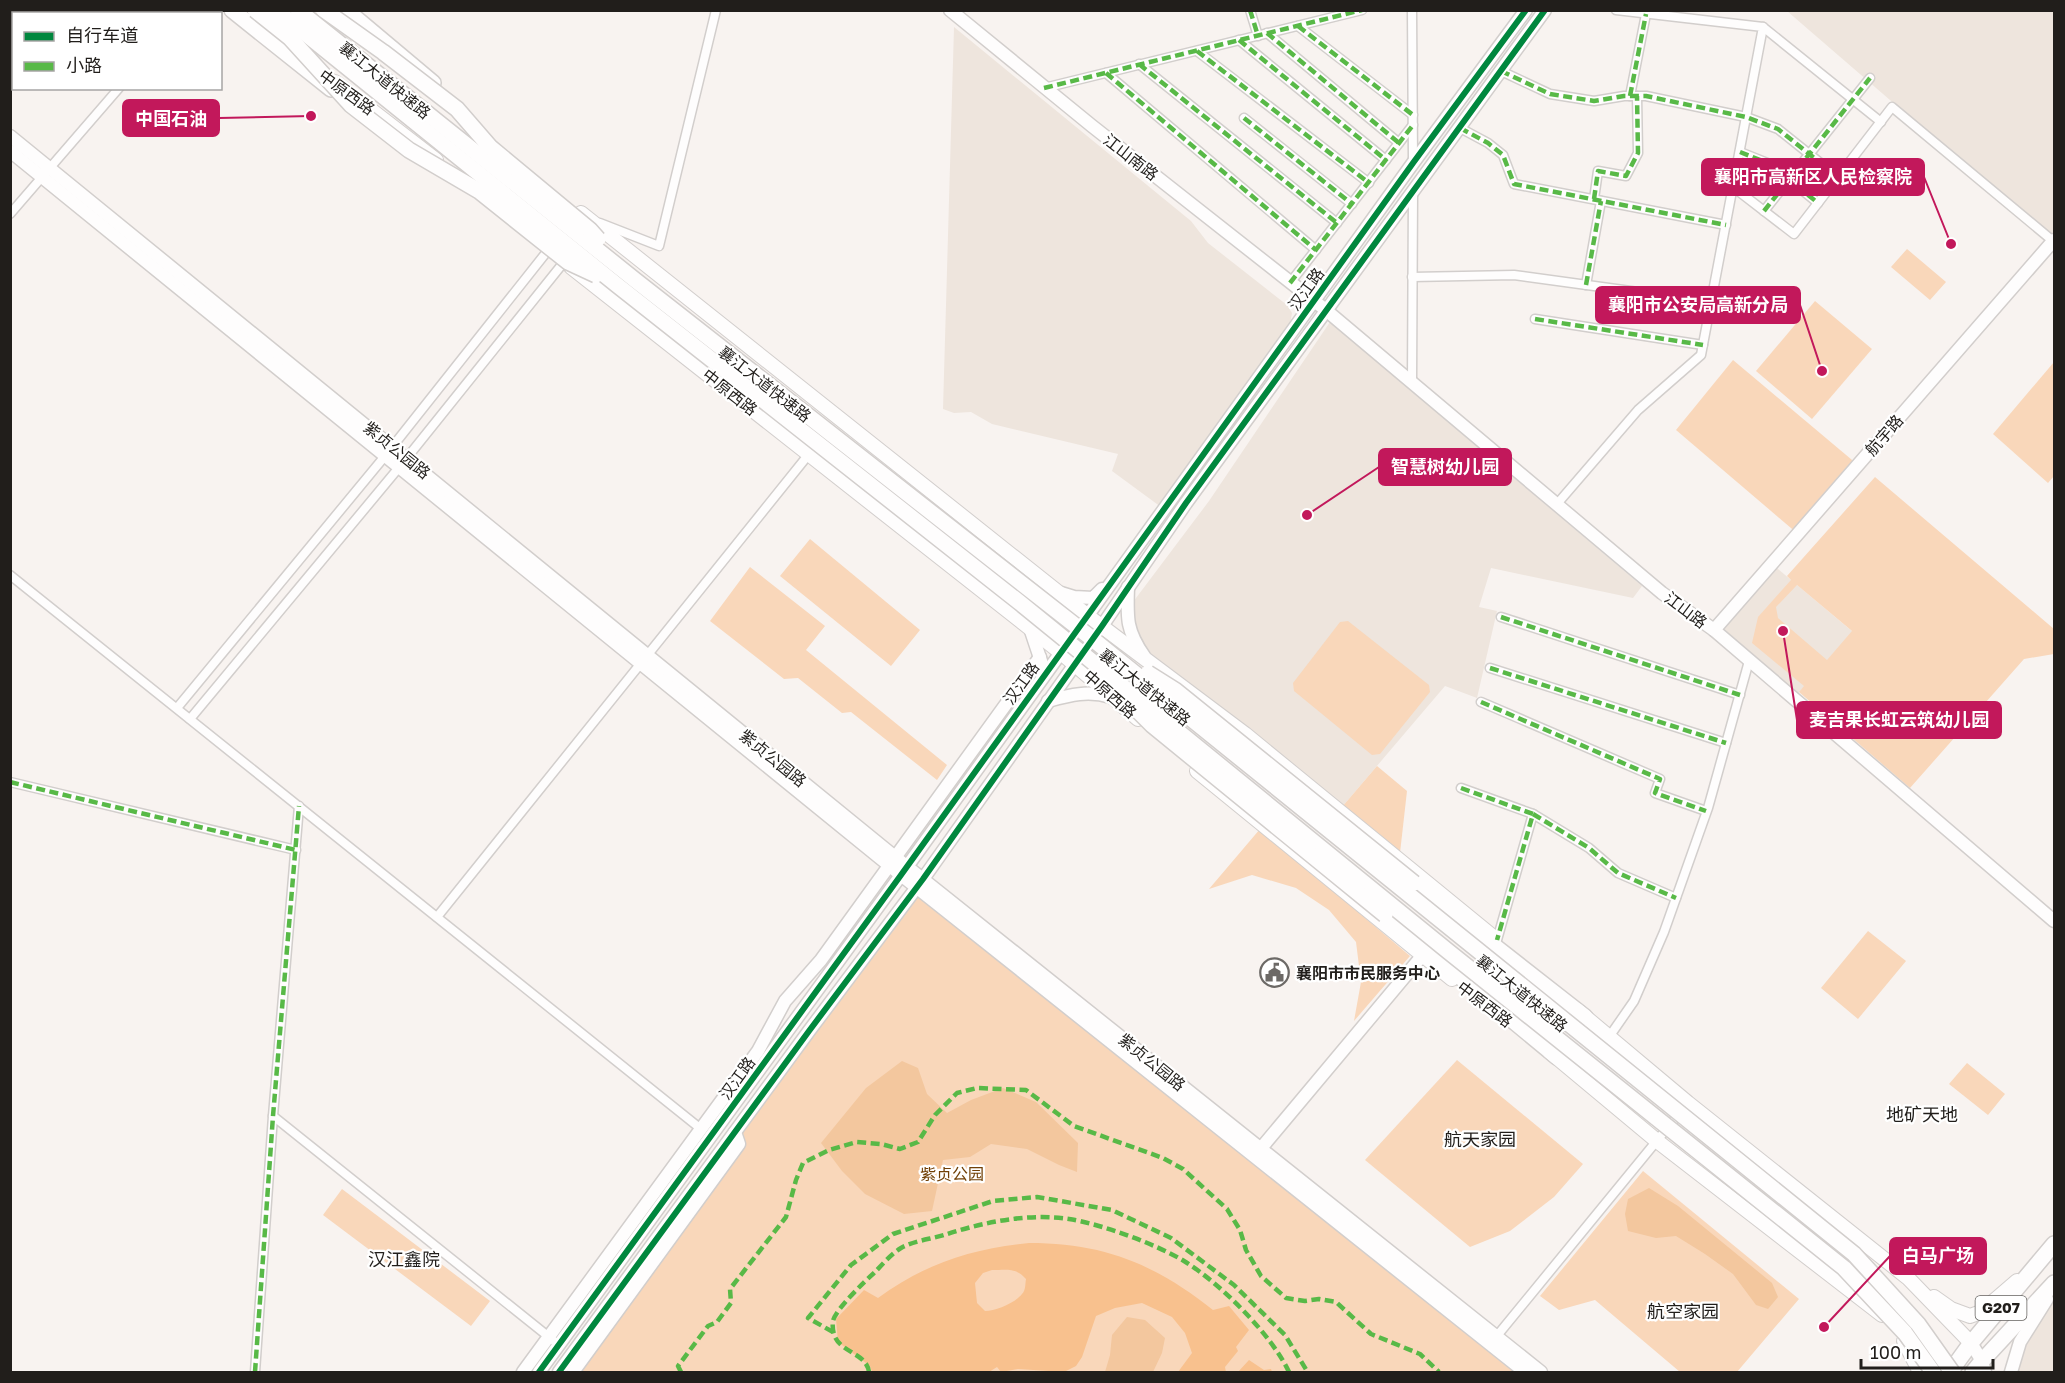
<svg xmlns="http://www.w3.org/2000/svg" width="2065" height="1383" font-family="'Golos Text','Noto Sans SC',sans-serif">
<rect width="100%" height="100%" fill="#f8f3f0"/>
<g fill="#eee5dd">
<path d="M 1787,11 L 2054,11 L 2054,242 L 2053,241 Z"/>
<path d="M 954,27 L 1191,221 L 1208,243 L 1287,305 L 1292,313 L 1290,325 L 1161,507 L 1112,471 L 1118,454 L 992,424 L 971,412 L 954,413 L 943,409 Z"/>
<path d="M 1330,322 L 1642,586 L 1633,598 L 1491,568 L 1479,607 L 1497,611 L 1477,698 L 1445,686 L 1342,807 L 1152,658 L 1136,632 L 1133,602 L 1209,501 Z"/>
<path d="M 1772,564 L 1853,632 L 1793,699 L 1714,630 Z"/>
<path d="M 2054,1291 L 2054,1372 L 2011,1372 L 2020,1342 Z"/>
</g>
<g fill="#f9d7ba" fill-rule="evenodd">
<path d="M 1907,249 L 1946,282 L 1930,300 L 1891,267 Z"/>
<path d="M 1815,301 L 1872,349 L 1812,419 L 1756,371 Z"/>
<path d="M 1733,360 L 1858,465 L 1798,534 L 1676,430 Z"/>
<path d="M 2054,362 L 2054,476 L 2048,483 L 1993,434 Z"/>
<path d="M 1875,477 L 2054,629 L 2054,654 L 2024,659 L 1910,788 L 1799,692 L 1804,686 L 1752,643 L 1758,617 L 1791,580 L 1787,576 ZM 1797,585 L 1852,631 L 1827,660 L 1778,618 L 1776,607 Z"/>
<path d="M 810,539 L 920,630 L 891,666 L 780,576 Z"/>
<path d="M 750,567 L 825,626 L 806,650 L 947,765 L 937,780 L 851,712 L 842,713 L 798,678 L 784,679 L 710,621 Z"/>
<path d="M 1348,621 L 1429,685 L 1430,692 L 1380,754 L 1372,755 L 1294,691 L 1293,683 L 1340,622 Z"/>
<path d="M 1377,766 L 1407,791 L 1400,853 L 1342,807 Z"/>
<path d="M 1260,829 L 1410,956 L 1354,1021 L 1361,982 L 1356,942 L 1329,910 L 1296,888 L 1252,875 L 1209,889 Z"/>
<path d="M 917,887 L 1518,1372 L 560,1372 Z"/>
<path d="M 1868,931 L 1906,961 L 1858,1019 L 1821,988 Z"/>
<path d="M 1457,1060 L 1583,1164 L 1554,1197 L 1510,1231 L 1470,1247 L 1365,1160 Z"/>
<path d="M 1967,1063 L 2005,1094 L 1988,1115 L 1949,1084 Z"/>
<path d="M 1643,1171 L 1799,1299 L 1737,1372 L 1680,1372 L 1595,1300 L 1559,1310 L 1540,1296 Z"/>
<path d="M 342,1189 L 490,1301 L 471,1326 L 323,1215 Z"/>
</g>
<g fill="#f3c79e">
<path d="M 902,1061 L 918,1068 L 927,1094 L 947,1113 L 971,1100 L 1003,1088 L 1036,1102 L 1078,1143 L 1077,1172 L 1059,1165 L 1027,1149 L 991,1144 L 970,1157 L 943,1160 L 932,1211 L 904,1214 L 865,1194 L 842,1171 L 821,1143 L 866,1088 Z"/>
<path d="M 1649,1188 L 1678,1206 L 1772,1283 L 1778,1297 L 1768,1309 L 1756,1305 L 1733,1274 L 1705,1254 L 1676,1236 L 1656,1238 L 1628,1231 L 1625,1214 L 1628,1199 Z"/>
<path d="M 1127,1317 L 1145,1320 L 1165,1338 L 1162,1353 L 1153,1372 L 1105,1372 L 1110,1355 L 1112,1335 Z"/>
</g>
<g fill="#f8c18e" fill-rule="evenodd">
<path d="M 1029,1243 C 1104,1243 1155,1264 1213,1310 L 1229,1306 L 1249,1330 L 1236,1347 L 1238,1351 L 1225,1367 L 1226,1372 L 1178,1372 L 1192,1353 L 1185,1333 L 1172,1317 L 1142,1303 L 1115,1308 L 1096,1316 L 1082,1357 L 1076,1366 L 1064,1372 L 1018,1369 L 1001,1372 L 997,1367 L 989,1372 L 872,1372 L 870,1366 L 838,1342 L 836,1319 L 864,1290 L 878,1298 C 924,1264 973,1248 1029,1243 ZM 992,1270 C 1006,1270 1016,1267 1026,1279 C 1025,1284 1026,1290 1022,1294 C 1015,1303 996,1311 985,1311 L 977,1303 L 975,1283 L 983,1273 Z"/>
<path d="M 1249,1360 L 1264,1370 L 1271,1369 L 1272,1372 L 1238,1372 Z"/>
</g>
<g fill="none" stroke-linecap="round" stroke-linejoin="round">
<defs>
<g id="street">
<path d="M 1250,10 L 1258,36"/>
<path d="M 1412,10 L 1413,162"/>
<path d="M 184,14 L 186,10"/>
<path d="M 1298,26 L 1413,115"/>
<path d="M 1763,27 L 1881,122"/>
<path d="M 1267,33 L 1399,143"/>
<path d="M 1239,40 L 1386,160"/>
<path d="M 1197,51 L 1369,183"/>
<path d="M 1139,64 L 1337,223"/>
<path d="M 1501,71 L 1550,94 L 1594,101 L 1624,96 L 1646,96 L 1746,117 L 1778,129 L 1838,177"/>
<path d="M 1106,73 L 1316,250"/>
<path d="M 1044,88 L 1362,10"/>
<path d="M 1630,96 L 1646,14"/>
<path d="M 1244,118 L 1352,204"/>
<path d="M 1460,128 L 1488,143 L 1503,155 L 1514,184 L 1726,225"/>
<path d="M 1740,152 L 1770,164 L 1818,203"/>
<path d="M 1733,187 L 1794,234 L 1892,107 L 2053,241"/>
<path d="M 1594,199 L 1598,171 L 1626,176 L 1638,153 L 1637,96"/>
<path d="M 1764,211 L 1870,78"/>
<path d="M 10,214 L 119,88"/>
<path d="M 600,223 L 659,246 L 716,10"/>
<path d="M 1412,277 L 1514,275 L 1711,302"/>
<path d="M 1290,283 L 1413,125"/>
<path d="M 1586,285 L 1601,201"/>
<path d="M 1535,319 L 1703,345"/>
<path d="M 1412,383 L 1413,192"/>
<path d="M 1557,504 L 1638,410 L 1701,355 L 1763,27 L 1616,10"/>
<path d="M 10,575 L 701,1129"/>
<path d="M 1501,617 L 1740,695"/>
<path d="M 1490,668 L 1726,743"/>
<path d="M 1481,702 L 1660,779 L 1655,793 L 1706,811"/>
<path d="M 177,708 L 385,456 L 549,249"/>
<path d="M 190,719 L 406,459 L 564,262"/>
<path d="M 10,782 L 296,850"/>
<path d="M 1461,788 L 1533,814 L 1497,940"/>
<path d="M 1533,814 L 1589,848 L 1618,873 L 1676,898"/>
<path d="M 437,917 L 809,454"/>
<path d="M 1609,1037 L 1634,1001 L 1664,932 L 1708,808 L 1749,661"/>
<path d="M 273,1116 L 559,1345"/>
<path d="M 1496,1337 L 1682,1110"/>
<path d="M 255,1372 L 273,1116 L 299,806"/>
</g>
<g id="secondary">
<path d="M 950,10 L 1092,126 L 1327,311 L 1662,593 L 1714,630 L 2054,921"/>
<path d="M 10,136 L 895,857 L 1541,1372"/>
<path d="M 10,151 L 901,875 L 1525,1372"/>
<path d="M 1128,587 C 1127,618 1126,630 1144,656"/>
<path d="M 1061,593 L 1074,597 L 1093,598 L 1102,589"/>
<path d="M 1030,628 L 1042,664"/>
<path d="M 1714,630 L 2054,240"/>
<path d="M 1048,701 C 1070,695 1088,690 1111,697"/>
<path d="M 1257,1153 L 1422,956"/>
<path d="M 1971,1343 L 1982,1361 L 1985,1372"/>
<path d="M 523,1372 L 758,1051 L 785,1001 L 821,960 L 1040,657"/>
<path d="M 539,1372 L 901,875 L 1413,163 L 1526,10"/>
<path d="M 559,1372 L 809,1031 L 923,879 L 1102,626 L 1186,503 L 1545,10"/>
<path d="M 573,1372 L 739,1144 L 735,1132"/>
<path d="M 2011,1372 L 2020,1342 L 2047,1299"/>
</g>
<g id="primary">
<path d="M 335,82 L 436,160"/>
<path d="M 581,213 L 1088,616 L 1245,734 L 1492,936"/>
<path d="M 571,267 L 1060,652 L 1138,719"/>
<path d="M 1197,771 L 1452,979"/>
<path d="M 1577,1010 L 1688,1103 L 1908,1278 L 1971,1343"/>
<path d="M 1549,1051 L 1657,1141 L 1882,1315"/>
<path d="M 1934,1297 L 1951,1309 L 1970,1316 L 1981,1312 L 2017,1281"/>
<path d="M 1904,1341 L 1920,1372"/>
</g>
<g id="highway">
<path d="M 232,10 L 331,89"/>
<path d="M 346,10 L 433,83"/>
<path d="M 1414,883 L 1585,1017"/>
<path d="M 1385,915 L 1557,1057"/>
<path d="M 1950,1372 L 1971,1343 L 2054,1244"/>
<path d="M 1973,1372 L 1982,1361 L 2054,1283"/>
</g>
</defs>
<use href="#street" stroke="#d2cecc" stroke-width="11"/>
<use href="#secondary" stroke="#d2cecc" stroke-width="15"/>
<use href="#primary" stroke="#d2cecc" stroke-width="16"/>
<use href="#highway" stroke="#d2cecc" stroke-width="18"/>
<use href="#street" stroke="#fefdfd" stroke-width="8"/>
<use href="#secondary" stroke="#fefdfd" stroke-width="12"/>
<use href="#primary" stroke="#fefdfd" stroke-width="14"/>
<use href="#highway" stroke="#fefdfd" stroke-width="15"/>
<defs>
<g id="highway-bridge">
<path d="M 255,10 L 290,38 L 351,105 L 409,150 L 479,191 L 568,262 L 596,275"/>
<path d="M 276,10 L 617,285 L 1019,602 L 1449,952 L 1844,1268 L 1905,1333 L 1933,1372"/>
<path d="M 298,10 L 635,280 L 1090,637 L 1854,1254 L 1918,1324 L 1952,1372"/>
<path d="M 324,10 L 383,52 L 457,109 L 490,147 L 590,230 L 598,239"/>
<path d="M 1148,673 L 1175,690 L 1414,883"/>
<path d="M 1132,705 L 1152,725 L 1385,915"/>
</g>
</defs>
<use href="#highway-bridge" stroke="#d2cecc" stroke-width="18" stroke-linecap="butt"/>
<use href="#highway-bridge" stroke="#fefdfd" stroke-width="15"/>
<g stroke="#58b947" stroke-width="4.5" stroke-dasharray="9 4.5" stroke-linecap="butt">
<path d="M 1250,10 L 1258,36"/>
<path d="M 1298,26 L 1413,115"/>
<path d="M 1267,33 L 1399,143"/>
<path d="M 1239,40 L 1386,160"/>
<path d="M 1197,51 L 1369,183"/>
<path d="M 1139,64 L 1337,223"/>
<path d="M 1501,71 L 1550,94 L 1594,101 L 1624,96 L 1646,96 L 1746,117 L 1778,129 L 1838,177"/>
<path d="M 1106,73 L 1316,250"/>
<path d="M 1044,88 L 1362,10"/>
<path d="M 1630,96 L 1646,14"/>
<path d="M 1244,118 L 1352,204"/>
<path d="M 1460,128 L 1488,143 L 1503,155 L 1514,184 L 1726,225"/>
<path d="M 1740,152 L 1770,164 L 1818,203"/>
<path d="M 1594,199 L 1598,171 L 1626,176 L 1638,153 L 1637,96"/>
<path d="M 1764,211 L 1870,78"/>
<path d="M 1290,283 L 1413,125"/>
<path d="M 1586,285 L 1601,201"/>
<path d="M 1535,319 L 1703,345"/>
<path d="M 1501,617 L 1740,695"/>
<path d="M 1490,668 L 1726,743"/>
<path d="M 1481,702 L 1660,779 L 1655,793 L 1706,811"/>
<path d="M 10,782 L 296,850"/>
<path d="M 1461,788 L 1533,814 L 1497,940"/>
<path d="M 1533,814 L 1589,848 L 1618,873 L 1676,898"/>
<path d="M 833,1332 L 808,1318 L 851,1265 L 893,1234 L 993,1201 L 1037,1197 L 1112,1210 L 1171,1238 L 1234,1285 L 1285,1335 L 1307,1371"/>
<path d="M 255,1372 L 273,1116 L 299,806"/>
<path d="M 681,1372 L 678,1366 L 708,1326 L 717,1322 L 731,1303 L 730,1289 L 786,1217 L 796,1180 L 803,1163 L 829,1150 L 857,1142 L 881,1144 L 900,1149 L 918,1142 L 935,1115 L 957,1093 L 977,1088 L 1026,1090 L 1074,1126 L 1163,1158 L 1183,1169 L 1227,1209 L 1240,1230 L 1246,1250 L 1261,1276 L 1286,1298 L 1305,1301 L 1319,1299 L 1336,1302 L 1371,1334 L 1420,1354 L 1439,1372"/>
<path d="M 869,1372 C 866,1349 829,1354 833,1321 C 835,1310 865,1281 874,1273 C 882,1265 891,1254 901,1248 C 913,1241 931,1239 944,1235 C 984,1222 1028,1213 1069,1219 C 1101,1224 1156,1244 1184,1261 C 1220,1283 1271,1334 1289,1372"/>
</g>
<defs>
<g id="cycleway">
<path d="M 539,1372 L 901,875 L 1413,163 L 1526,10"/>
<path d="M 559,1372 L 809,1031 L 923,879 L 1102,626 L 1186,503 L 1545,10"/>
</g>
</defs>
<use href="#cycleway" stroke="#fff" stroke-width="10"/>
<use href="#cycleway" stroke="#00873e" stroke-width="6"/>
</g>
<defs>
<symbol id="civic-ring" viewBox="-11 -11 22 22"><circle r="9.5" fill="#fff" stroke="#6c6966" stroke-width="1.5"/><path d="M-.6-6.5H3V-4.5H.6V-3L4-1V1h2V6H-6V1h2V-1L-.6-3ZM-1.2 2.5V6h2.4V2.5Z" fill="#6c6966"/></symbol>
</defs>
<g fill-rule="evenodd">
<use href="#civic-ring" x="1258" y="956" width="33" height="33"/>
</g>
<g text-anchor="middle" stroke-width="4.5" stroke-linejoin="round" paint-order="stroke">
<rect fill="#fff" stroke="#64625f" stroke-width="1.5" x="1975.5" y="1296" width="51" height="24" rx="4.5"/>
<g font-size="15" font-weight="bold" fill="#211e1b">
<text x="2001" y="1313">G207</text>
</g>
<g font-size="16" fill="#211e1b" stroke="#fff">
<text transform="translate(385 80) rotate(39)" y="6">襄江大道快速路</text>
<text transform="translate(347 92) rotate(36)" y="6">中原西路</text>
<text transform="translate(1131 157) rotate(38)" y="6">江山南路</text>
<text transform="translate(1306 289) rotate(-54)" y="6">汉江路</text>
<text transform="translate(765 384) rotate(38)" y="6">襄江大道快速路</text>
<text transform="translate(730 392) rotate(38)" y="6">中原西路</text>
<text transform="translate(1884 435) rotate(-49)" y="6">航宇路</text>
<text transform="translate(397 450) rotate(39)" y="6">紫贞公园路</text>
<text transform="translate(1686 610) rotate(37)" y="6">江山路</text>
<text transform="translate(1021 683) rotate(-54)" y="6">汉江路</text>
<text transform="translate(1145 687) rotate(39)" y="6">襄江大道快速路</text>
<text transform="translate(1110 694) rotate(41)" y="6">中原西路</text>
<text transform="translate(773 758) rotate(39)" y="6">紫贞公园路</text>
<text transform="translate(1522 993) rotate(39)" y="6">襄江大道快速路</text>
<text transform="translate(1485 1004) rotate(37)" y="6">中原西路</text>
<text transform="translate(1152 1062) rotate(39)" y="6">紫贞公园路</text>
<text transform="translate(737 1078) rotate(-54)" y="6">汉江路</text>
</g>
<g font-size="16" font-weight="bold" fill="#211e1b" stroke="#fff" text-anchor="start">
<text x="1296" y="979">襄阳市市民服务中心</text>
</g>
<g font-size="16" fill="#714006" stroke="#fff">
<text x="952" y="1180">紫贞公园</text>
</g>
<g font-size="18" fill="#211e1b" stroke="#fff">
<text x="1922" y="1121">地矿天地</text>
<text x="1480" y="1146">航天家园</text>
<text x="404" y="1266">汉江鑫院</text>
<text x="1683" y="1318">航空家园</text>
</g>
</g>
<path fill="none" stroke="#c2185b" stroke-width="2" d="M311 116L219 118M1951 244L1924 177M1822 371L1800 305M1307 515L1379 467M1783 631L1797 720M1824 1327L1890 1256"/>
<g fill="#c2185b" stroke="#fff" stroke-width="2">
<circle cx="311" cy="116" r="6"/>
<circle cx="1951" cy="244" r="6"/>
<circle cx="1822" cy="371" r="6"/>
<circle cx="1307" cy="515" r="6"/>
<circle cx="1783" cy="631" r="6"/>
<circle cx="1824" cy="1327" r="6"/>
</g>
<g fill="#c2185b" stroke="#c2185b" stroke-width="2">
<rect x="123" y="100" width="96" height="36" rx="6"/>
<rect x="1702" y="159" width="222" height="36" rx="6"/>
<rect x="1596" y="287" width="204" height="36" rx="6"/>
<rect x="1379" y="449" width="132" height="36" rx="6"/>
<rect x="1797" y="702" width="204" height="36" rx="6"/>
<rect x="1890" y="1238" width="96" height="36" rx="6"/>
</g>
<g font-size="18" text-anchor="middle" font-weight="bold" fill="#fff">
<text x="171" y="125">中国石油</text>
<text x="1813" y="183">襄阳市高新区人民检察院</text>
<text x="1698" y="311">襄阳市公安局高新分局</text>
<text x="1445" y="473">智慧树幼儿园</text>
<text x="1899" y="726">麦吉果长虹云筑幼儿园</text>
<text x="1938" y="1262">白马广场</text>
</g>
<rect width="2065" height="1383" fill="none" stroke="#211e1b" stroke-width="24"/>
<rect x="12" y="12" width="210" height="78" fill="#ffffff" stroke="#a6a5a4" stroke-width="1.5"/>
<rect x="24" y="32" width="30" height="9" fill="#00873e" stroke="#a6a5a4" stroke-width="1.5"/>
<text x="66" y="42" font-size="18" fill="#211e1b">自行车道</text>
<rect x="24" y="62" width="30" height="9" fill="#58b947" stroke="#a6a5a4" stroke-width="1.5"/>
<text x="66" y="72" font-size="18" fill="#211e1b">小路</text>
<path d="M1861 1359v9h132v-9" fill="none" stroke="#211e1b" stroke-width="3"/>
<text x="1870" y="1359" font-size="18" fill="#211e1b" stroke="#ffffff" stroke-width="4.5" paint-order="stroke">100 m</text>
</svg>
